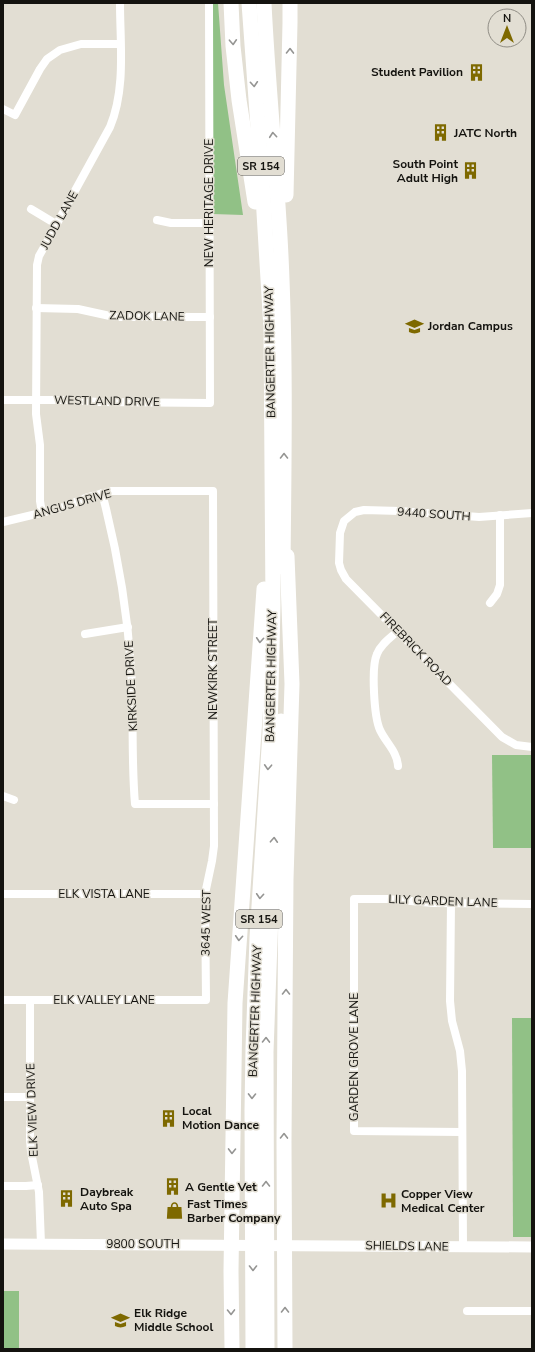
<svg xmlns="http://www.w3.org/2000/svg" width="535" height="1352" font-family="'Nunito Sans',sans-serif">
<rect width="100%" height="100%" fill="#e2ded3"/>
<g fill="#91c186">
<path d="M 212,3 L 218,3 L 224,85 L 243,215 L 213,214 Z"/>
<path d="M 492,755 L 532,755 L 532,848 L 493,848 Z"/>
<path d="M 512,1018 L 532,1018 L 532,1237 L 513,1237 Z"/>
<rect x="3" y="1291" width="16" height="58"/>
</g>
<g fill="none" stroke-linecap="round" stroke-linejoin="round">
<g stroke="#fff" stroke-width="8">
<path d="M 3,109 L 15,115 L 40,69 L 47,59 L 60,50 L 81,44 L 120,44"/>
<path d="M 31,209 L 56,224"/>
<path d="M 157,220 L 171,223 L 209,223"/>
<path d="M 36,308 L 78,309 L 110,316 L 119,317 L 210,317"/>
<path d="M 3,400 L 71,400 L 99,402 L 210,403 L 209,3"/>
<path d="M 102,493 C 117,550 127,608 131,667 C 134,712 131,758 135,804 L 214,804"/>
<path d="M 42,513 L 40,501 L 40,445 L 36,414 L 37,265 L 39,256 L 43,249 L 110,127 C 126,89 120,43 120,3"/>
<path d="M 532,513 L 479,517 L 400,511 L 364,510 L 355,512 L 344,521 L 340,533 L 339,563 L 341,570 L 346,579 L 502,737 L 516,745 L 532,747"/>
<path d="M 3,522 L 61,508 L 88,497 L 111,491 L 213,491 L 214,846 L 212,861 L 205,894 L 206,1000 L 3,1000"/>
<path d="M 490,603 L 497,594 L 500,585 L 500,515"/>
<path d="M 398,631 C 390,638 381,644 377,654 C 371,667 374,717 380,730 C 386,743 397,751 398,766"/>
<path d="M 85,634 L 128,627"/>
<path d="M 3,796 L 14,800"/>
<path d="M 3,894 L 205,894"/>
<path d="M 451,903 L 450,1001 L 452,1021 L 460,1051 L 462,1071 L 463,1247"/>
<path d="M 30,1000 L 30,1140 L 31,1152 L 39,1192 L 41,1244"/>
<path d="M 3,1097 L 30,1097"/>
<path d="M 462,1132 L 354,1131 L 354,899 L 388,899 L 433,903 L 532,904"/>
<path d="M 3,1186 L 26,1186 L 38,1185"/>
<path d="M 467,1311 L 532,1311"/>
</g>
<path stroke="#fff" stroke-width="11" d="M 3,1244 L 532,1247"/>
<g stroke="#fff" stroke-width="15">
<path d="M 231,3 L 233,46 L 239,100 L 255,202"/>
<path d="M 249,3 L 263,196 L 271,329 L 273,606 L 270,732 L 257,938 L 253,1048 L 252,1111 L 253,1349"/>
<path d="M 264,3 C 268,87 277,172 281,256 C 286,360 284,464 283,567"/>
<path d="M 286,195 L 290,23 L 290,3"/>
<path d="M 232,1349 L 231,1271 L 235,1003 L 264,589"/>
<path d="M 267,1349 L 266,1052 L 272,887 L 281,721"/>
<path d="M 285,1349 L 284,1142 L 286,879 L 292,684 L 287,556"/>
</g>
</g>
<defs><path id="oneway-chevron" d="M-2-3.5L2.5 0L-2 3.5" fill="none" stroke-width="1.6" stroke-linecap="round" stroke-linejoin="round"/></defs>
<g stroke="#959593">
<use href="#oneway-chevron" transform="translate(233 42) rotate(87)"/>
<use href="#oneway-chevron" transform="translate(290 51) rotate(-89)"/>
<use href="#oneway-chevron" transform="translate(254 84) rotate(86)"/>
<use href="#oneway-chevron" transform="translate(273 135) rotate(-95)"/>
<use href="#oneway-chevron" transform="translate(284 456) rotate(-90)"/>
<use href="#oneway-chevron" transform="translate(260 640) rotate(94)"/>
<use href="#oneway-chevron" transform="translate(268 767) rotate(93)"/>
<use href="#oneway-chevron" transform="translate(274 840) rotate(-87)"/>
<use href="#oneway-chevron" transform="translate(260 896) rotate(94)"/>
<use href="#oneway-chevron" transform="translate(239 938) rotate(94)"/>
<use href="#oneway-chevron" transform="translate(286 992) rotate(-90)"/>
<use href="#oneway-chevron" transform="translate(266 1040) rotate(-89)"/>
<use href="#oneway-chevron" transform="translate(252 1096) rotate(91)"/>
<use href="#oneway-chevron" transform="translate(284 1136) rotate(-89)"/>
<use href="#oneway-chevron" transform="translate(232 1151) rotate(91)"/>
<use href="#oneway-chevron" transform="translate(266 1184) rotate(-90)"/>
<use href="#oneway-chevron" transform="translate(253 1268) rotate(90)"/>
<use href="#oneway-chevron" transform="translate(285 1310) rotate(-90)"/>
<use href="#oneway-chevron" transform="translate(231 1312) rotate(89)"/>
</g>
<defs>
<symbol id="building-bare" viewBox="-9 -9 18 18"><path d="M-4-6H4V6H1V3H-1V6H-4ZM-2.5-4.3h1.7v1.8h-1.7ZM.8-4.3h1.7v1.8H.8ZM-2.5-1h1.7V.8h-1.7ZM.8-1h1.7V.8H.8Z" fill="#7e6900" stroke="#e2ded3" stroke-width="2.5" paint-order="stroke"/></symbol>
<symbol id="university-bare" viewBox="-9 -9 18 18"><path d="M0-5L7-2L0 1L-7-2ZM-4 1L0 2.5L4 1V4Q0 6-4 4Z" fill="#7e6900" stroke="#e2ded3" stroke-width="2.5" paint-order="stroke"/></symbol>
<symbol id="hospital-bare" viewBox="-9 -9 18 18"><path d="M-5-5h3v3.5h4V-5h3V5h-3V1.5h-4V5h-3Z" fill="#7e6900" stroke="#e2ded3" stroke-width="2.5" paint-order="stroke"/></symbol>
<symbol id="shop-bare" viewBox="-9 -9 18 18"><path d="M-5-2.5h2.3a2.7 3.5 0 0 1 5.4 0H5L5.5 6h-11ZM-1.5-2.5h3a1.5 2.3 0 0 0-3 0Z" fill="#7e6900" stroke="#e2ded3" stroke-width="2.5" paint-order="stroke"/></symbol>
<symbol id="school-bare" viewBox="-9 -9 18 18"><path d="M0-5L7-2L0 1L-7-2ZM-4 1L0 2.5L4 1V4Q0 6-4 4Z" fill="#7e6900" stroke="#e2ded3" stroke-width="2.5" paint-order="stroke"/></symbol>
</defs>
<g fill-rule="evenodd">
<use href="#building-bare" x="464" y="60" width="25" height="25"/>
<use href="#building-bare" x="428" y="120" width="25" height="25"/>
<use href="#building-bare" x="458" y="158" width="25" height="25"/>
<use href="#university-bare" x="402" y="314" width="25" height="25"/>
<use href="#building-bare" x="156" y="1106" width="25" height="25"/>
<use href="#building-bare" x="160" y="1174" width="25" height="25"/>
<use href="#building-bare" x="54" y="1186" width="25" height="25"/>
<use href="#hospital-bare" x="376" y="1188" width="25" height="25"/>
<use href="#shop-bare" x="162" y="1198" width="25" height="25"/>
<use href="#school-bare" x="108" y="1308" width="25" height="25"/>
</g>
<g text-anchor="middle" stroke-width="3" stroke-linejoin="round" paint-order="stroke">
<g fill="#e2ded3" stroke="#52504a" stroke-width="1">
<rect x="238" y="157" width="46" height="18" rx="3"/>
<rect x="236" y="910" width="46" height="18" rx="3"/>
</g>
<g font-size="11" font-weight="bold" fill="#14130f">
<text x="261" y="170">SR 154</text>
<text x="259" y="923">SR 154</text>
</g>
<g font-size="12" font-weight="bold" fill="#14130f" stroke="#e2ded3" text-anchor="start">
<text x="463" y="76" text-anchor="end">Student Pavilion</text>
<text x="454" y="137">JATC North</text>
<text x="458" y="168" text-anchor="end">South Point<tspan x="458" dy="14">Adult High</tspan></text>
<text x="428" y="330">Jordan Campus</text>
<text x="182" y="1115">Local<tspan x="182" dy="14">Motion Dance</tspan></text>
<text x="185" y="1191">A Gentle Vet</text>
<text x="80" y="1196">Daybreak<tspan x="80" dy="14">Auto Spa</tspan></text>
<text x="401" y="1198">Copper View<tspan x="401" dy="14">Medical Center</tspan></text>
<text x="187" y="1208">Fast Times<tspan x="187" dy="14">Barber Company</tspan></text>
<text x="134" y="1317">Elk Ridge<tspan x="134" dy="14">Middle School</tspan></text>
</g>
<g font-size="12" fill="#14130f" stroke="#e2ded3">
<text transform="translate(209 203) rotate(-90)" y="4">NEW HERITAGE DRIVE</text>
<text transform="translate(59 220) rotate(-61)" y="4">JUDD LANE</text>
<text transform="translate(147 316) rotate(1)" y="4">ZADOK LANE</text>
<text transform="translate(270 352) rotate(-91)" y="4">BANGERTER HIGHWAY</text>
<text transform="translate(107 401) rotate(1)" y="4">WESTLAND DRIVE</text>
<text transform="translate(72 504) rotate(-16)" y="4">ANGUS DRIVE</text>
<text transform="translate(434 514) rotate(4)" y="4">9440 SOUTH</text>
<text transform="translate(416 649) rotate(46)" y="4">FIREBRICK ROAD</text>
<text transform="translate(213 669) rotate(-90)" y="4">NEWKIRK STREET</text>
<text transform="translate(271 676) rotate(-89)" y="4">BANGERTER HIGHWAY</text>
<text transform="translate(131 686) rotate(-93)" y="4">KIRKSIDE DRIVE</text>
<text x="104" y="898">ELK VISTA LANE</text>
<text transform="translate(443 901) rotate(2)" y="4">LILY GARDEN LANE</text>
<text transform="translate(206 923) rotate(-89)" y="4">3645 WEST</text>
<text x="104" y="1004">ELK VALLEY LANE</text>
<text transform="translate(255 1011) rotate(-88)" y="4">BANGERTER HIGHWAY</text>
<text transform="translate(354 1057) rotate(-90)" y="4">GARDEN GROVE LANE</text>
<text transform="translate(32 1110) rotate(-92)" y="4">ELK VIEW DRIVE</text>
<text x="143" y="1248">9800 SOUTH</text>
<text transform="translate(407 1246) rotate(1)" y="4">SHIELDS LANE</text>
</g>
</g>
<rect width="535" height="1352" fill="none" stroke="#14130f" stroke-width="8"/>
<g transform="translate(507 28)"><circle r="19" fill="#e2ded3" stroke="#908d85"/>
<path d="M0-3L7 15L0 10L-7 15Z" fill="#7e6900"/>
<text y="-6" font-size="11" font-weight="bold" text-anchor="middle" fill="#14130f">N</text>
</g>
</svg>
